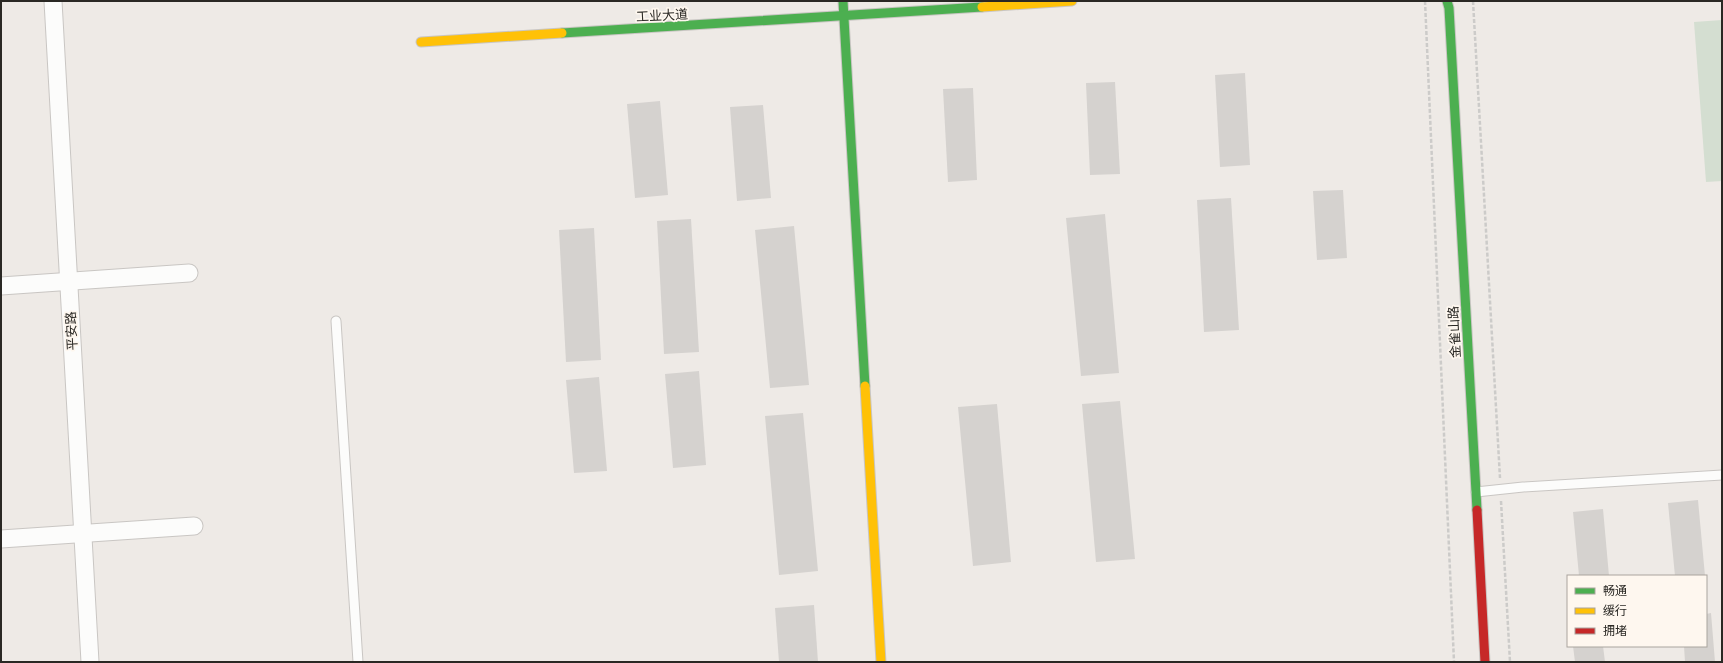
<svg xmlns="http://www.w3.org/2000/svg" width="1723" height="663" font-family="'Space Grotesk','Noto Sans SC',sans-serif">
<rect width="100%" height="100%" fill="#eeeae6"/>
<path fill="#d4ded1" d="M 1722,20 L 1722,181 L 1706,182 L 1694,22 Z"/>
<g fill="#d5d2cf">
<path d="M 1245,73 L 1250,165 L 1220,167 L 1215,75 Z"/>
<path d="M 1115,82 L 1120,174 L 1090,175 L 1086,83 Z"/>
<path d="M 973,88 L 977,180 L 948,182 L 943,89 Z"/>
<path d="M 660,101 L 668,195 L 635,198 L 627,104 Z"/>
<path d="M 763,105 L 771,198 L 737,201 L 730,107 Z"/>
<path d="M 1343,190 L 1347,258 L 1317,260 L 1313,191 Z"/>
<path d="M 1231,198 L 1239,330 L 1204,332 L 1197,200 Z"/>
<path d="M 1105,214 L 1119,373 L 1081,376 L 1066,218 Z"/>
<path d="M 691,219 L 699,352 L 664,354 L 657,221 Z"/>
<path d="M 794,226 L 809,385 L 770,388 L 755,230 Z"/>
<path d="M 594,228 L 601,360 L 566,362 L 559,230 Z"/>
<path d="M 699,371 L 706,465 L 673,468 L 665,374 Z"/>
<path d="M 599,377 L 607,471 L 574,473 L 566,380 Z"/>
<path d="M 1120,401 L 1135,559 L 1096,562 L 1082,404 Z"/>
<path d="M 997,404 L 1011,562 L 973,566 L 958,407 Z"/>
<path d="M 803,413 L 818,571 L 779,575 L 765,416 Z"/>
<path d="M 1698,500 L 1705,576 L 1675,576 L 1668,503 Z"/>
<path d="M 1603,509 L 1609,576 L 1579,576 L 1573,512 Z"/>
<path d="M 814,605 L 818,662 L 779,662 L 775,608 Z"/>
<path d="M 1711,613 L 1715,662 L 1685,662 L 1684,646 L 1706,646 L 1706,614 Z"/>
<path d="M 1573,646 L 1603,646 L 1605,662 L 1575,662 Z"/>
</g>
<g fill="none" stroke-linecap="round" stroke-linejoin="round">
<defs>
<g id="lane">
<path d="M 336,321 L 358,662"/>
<path d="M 1476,492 L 1523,487 L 1722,475"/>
</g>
<g id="street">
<path d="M 53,1 L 90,662"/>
<path d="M 1,286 L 189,273"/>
<path d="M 1,539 L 194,526"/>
</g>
<g id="fast">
<path d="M 843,1 L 865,386"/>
<path d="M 1447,1 L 1449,8 L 1477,510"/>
<path d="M 562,33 L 982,7"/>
</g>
<g id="slow">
<path d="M 982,7 L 1072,1"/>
<path d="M 421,42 L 562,33"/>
<path d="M 865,386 L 881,662"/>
</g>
<path id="jam" d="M 1477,510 L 1485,662"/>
</defs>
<use href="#lane" stroke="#c9c6c3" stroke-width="11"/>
<use href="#street" stroke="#c9c6c3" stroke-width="19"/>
<use href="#fast" stroke="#c9c6c3" stroke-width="11"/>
<use href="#slow" stroke="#c9c6c3" stroke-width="11"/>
<use href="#jam" stroke="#c9c6c3" stroke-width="11"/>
<g stroke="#cccbc9" stroke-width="2.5" stroke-dasharray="4 2" stroke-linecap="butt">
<path d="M 1425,1 L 1454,662"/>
<path d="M 1473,1 L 1500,478"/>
<path d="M 1501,501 L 1510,662"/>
</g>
<use href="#lane" stroke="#fcfcfb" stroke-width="9"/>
<use href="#street" stroke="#fcfcfb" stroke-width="17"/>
<use href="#fast" stroke="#4caf50" stroke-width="9"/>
<use href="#slow" stroke="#ffc107" stroke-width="9"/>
<use href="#jam" stroke="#c62828" stroke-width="9"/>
</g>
<g text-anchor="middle" stroke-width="3.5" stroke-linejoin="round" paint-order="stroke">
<g font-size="13" fill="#2a2824" stroke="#fef7ef">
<text transform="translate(662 15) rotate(-3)" y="5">工业大道</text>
<text transform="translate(71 331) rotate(-93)" y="5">平安路</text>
<text transform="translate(1454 332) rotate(-93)" y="5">金雀山路</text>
</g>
</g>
<rect width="1723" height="663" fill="none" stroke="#2a2824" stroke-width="4"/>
<rect x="1567" y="575" width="140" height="72" fill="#fef7ef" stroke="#a9a49e"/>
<rect x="1575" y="588" width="20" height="6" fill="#4caf50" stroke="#a9a49e"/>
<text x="1603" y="595" font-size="12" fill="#2a2824">畅通</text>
<rect x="1575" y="608" width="20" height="6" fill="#ffc107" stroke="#a9a49e"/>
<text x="1603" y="615" font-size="12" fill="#2a2824">缓行</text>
<rect x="1575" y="628" width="20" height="6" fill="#c62828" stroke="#a9a49e"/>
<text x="1603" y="635" font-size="12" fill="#2a2824">拥堵</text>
</svg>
